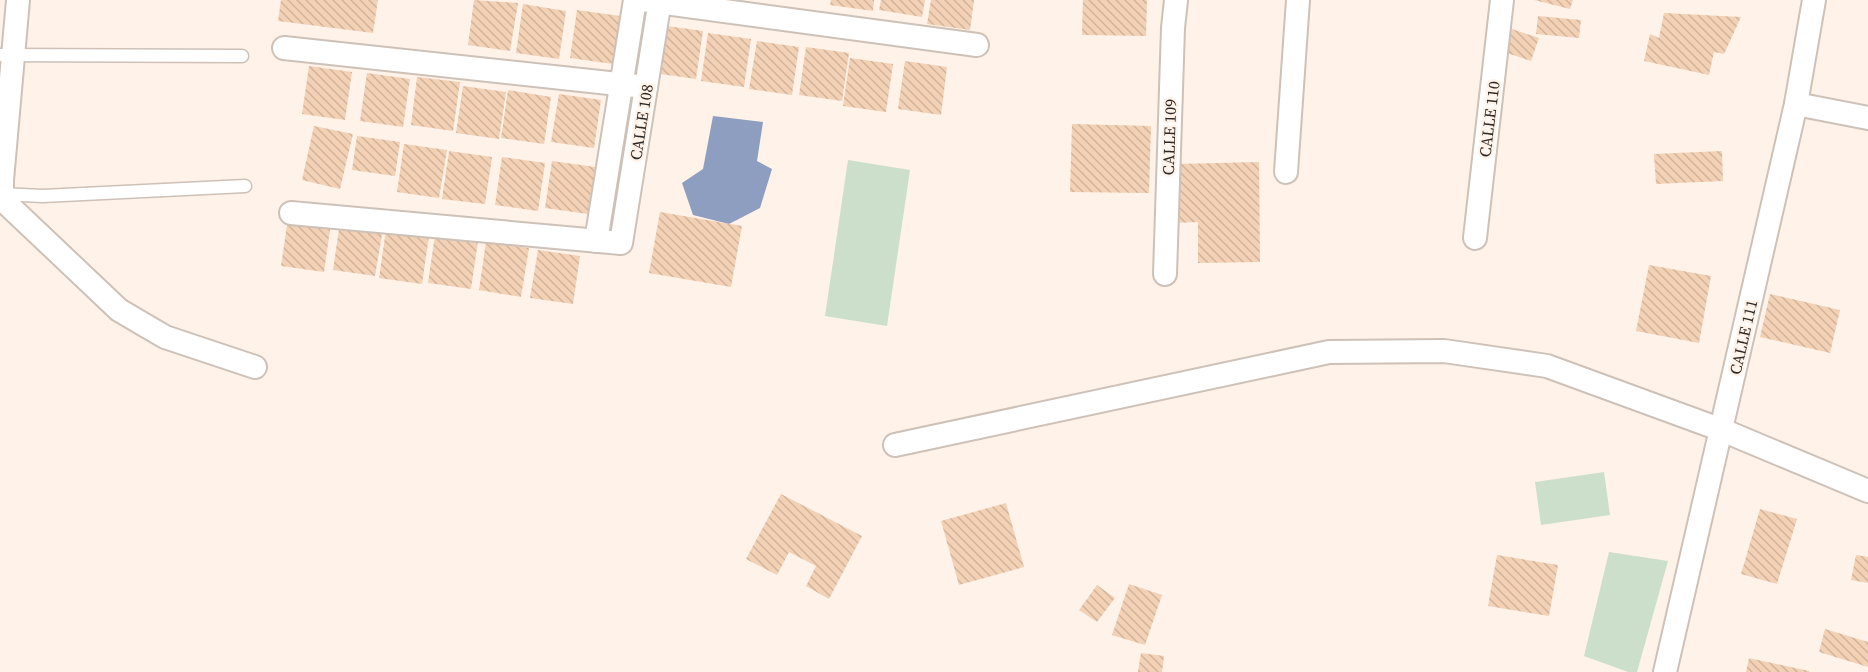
<svg xmlns="http://www.w3.org/2000/svg" width="1868" height="672" font-family="'Source Serif 4',serif">
<defs>
<pattern id="building-back-hatch" width="6" height="6" patternUnits="userSpaceOnUse" patternTransform="scale(1.5)"><rect width="6" height="6" fill="#f3d1b5"/><path d="M-1 5l2 2M0 0l6 6M5-1l2 2" fill="none" stroke="#d1b39c"/></pattern>
</defs>
<rect width="100%" height="100%" fill="#fff2e8"/>
<g fill="#cbdfca">
<path d="M 848,160 L 910,170 L 887,326 L 825,316 Z"/>
<path d="M 1604,472 L 1610,515 L 1541,525 L 1535,482 Z"/>
<path d="M 1609,552 L 1668,561 L 1637,672 L 1628,672 L 1584,656 Z"/>
</g>
<path fill="#8d9ec0" d="M 713,116 L 763,122 L 757,161 L 772,169 L 760,208 L 729,224 L 693,215 L 682,183 L 703,169 Z"/>
<g fill="url(#building-back-hatch)">
<path d="M 281,0 L 378,0 L 373,33 L 278,21 Z"/>
<path d="M 474,0 L 518,3 L 510,51 L 468,45 Z"/>
<path d="M 831,0 L 874,0 L 873,11 L 830,5 Z"/>
<path d="M 881,0 L 925,0 L 922,17 L 879,10 Z"/>
<path d="M 931,0 L 974,0 L 970,30 L 927,24 Z"/>
<path d="M 1083,0 L 1147,0 L 1146,36 L 1082,35 Z"/>
<path d="M 1534,0 L 1573,0 L 1570,9 Z"/>
<path d="M 523,4 L 566,11 L 559,59 L 516,53 Z"/>
<path d="M 577,10 L 620,16 L 613,64 L 570,58 Z"/>
<path d="M 1664,13 L 1741,17 L 1724,54 L 1714,52 L 1709,75 L 1644,61 L 1650,34 L 1659,38 Z"/>
<path d="M 1538,16 L 1581,20 L 1579,38 L 1536,34 Z"/>
<path d="M 660,25 L 703,31 L 696,79 L 653,73 Z"/>
<path d="M 1509,28 L 1539,38 L 1531,61 L 1501,51 Z"/>
<path d="M 708,33 L 751,39 L 744,87 L 701,81 Z"/>
<path d="M 757,41 L 799,47 L 792,95 L 749,89 Z"/>
<path d="M 806,47 L 849,53 L 842,101 L 799,95 Z"/>
<path d="M 850,58 L 893,64 L 886,112 L 843,106 Z"/>
<path d="M 905,61 L 947,67 L 941,115 L 898,109 Z"/>
<path d="M 309,66 L 352,72 L 345,120 L 302,114 Z"/>
<path d="M 367,73 L 410,79 L 403,127 L 360,121 Z"/>
<path d="M 417,77 L 460,82 L 453,131 L 411,125 Z"/>
<path d="M 463,86 L 506,92 L 499,139 L 456,133 Z"/>
<path d="M 508,90 L 551,97 L 544,144 L 501,138 Z"/>
<path d="M 559,94 L 601,100 L 594,148 L 551,142 Z"/>
<path d="M 1072,124 L 1151,126 L 1149,193 L 1070,192 Z"/>
<path d="M 314,126 L 353,134 L 340,189 L 302,180 Z"/>
<path d="M 357,136 L 400,142 L 395,176 L 352,170 Z"/>
<path d="M 404,144 L 447,150 L 439,198 L 397,192 Z"/>
<path d="M 449,151 L 492,157 L 485,204 L 442,199 Z"/>
<path d="M 1722,151 L 1723,181 L 1656,184 L 1654,154 Z"/>
<path d="M 502,157 L 545,163 L 538,211 L 495,205 Z"/>
<path d="M 552,161 L 595,167 L 588,214 L 545,208 Z"/>
<path d="M 1259,162 L 1260,262 L 1198,263 L 1198,222 L 1176,223 L 1176,164 Z"/>
<path d="M 660,212 L 742,226 L 731,287 L 649,273 Z"/>
<path d="M 288,218 L 331,223 L 324,272 L 281,266 Z"/>
<path d="M 340,222 L 383,229 L 375,276 L 333,270 Z"/>
<path d="M 386,230 L 429,236 L 422,284 L 379,278 Z"/>
<path d="M 435,235 L 478,241 L 471,289 L 428,283 Z"/>
<path d="M 486,242 L 529,248 L 521,297 L 479,290 Z"/>
<path d="M 538,250 L 580,256 L 573,304 L 530,298 Z"/>
<path d="M 1649,265 L 1711,276 L 1699,343 L 1636,331 Z"/>
<path d="M 1770,294 L 1840,310 L 1830,353 L 1760,337 Z"/>
<path d="M 781,494 L 862,536 L 829,599 L 806,586 L 816,566 L 789,552 L 777,575 L 746,559 Z"/>
<path d="M 1006,503 L 1024,567 L 959,585 L 941,521 Z"/>
<path d="M 1760,509 L 1797,519 L 1777,584 L 1741,574 Z"/>
<path d="M 1497,555 L 1558,565 L 1549,616 L 1488,606 Z"/>
<path d="M 1856,555 L 1868,557 L 1868,583 L 1851,580 Z"/>
<path d="M 1129,584 L 1162,595 L 1145,645 L 1112,635 Z"/>
<path d="M 1097,585 L 1115,598 L 1097,622 L 1079,610 Z"/>
<path d="M 1825,629 L 1868,642 L 1868,667 L 1819,652 Z"/>
<path d="M 1141,653 L 1164,656 L 1162,672 L 1138,672 Z"/>
<path d="M 1749,658 L 1809,671 L 1809,672 L 1746,672 Z"/>
</g>
<g fill="none" stroke-linecap="round" stroke-linejoin="round">
<defs>
<g id="lane">
<path d="M 0,55 L 242,56"/>
<path d="M 0,194 L 43,196 L 245,186"/>
</g>
<g id="street">
<path d="M 18,0 L 2,180 L 2,194 L 5,202 L 119,310 L 165,337 L 255,367"/>
<path d="M 643,0 L 977,45"/>
<path d="M 284,48 L 646,87"/>
<path d="M 1796,104 L 1868,118"/>
<path d="M 1286,172 L 1298,0"/>
<path d="M 291,213 L 621,243 L 660,0"/>
<path d="M 1475,238 L 1502,0"/>
<path d="M 596,241 L 635,0"/>
<path d="M 1165,274 L 1173,28 L 1176,0"/>
<path d="M 895,445 L 1329,352 L 1444,351 L 1547,366 L 1722,430 L 1868,491"/>
<path d="M 1665,672 L 1796,104 L 1814,0"/>
</g>
</defs>
<use href="#lane" stroke="#cdc1b8" stroke-width="15"/>
<use href="#street" stroke="#cdc1b8" stroke-width="26"/>
<use href="#lane" stroke="#fff" stroke-width="12"/>
<use href="#street" stroke="#fff" stroke-width="22"/>
</g>
<g text-anchor="middle" stroke-width="5" stroke-linejoin="round" paint-order="stroke">
<g font-size="16" fill="#2d2825" stroke="#fff2e8">
<text transform="translate(1489 119) rotate(-83)" y="6">CALLE 110</text>
<text transform="translate(641 122) rotate(-81)" y="6">CALLE 108</text>
<text transform="translate(1169 137) rotate(-88)" y="6">CALLE 109</text>
<text transform="translate(1743 337) rotate(-77)" y="6">CALLE 111</text>
</g>
</g>
</svg>
